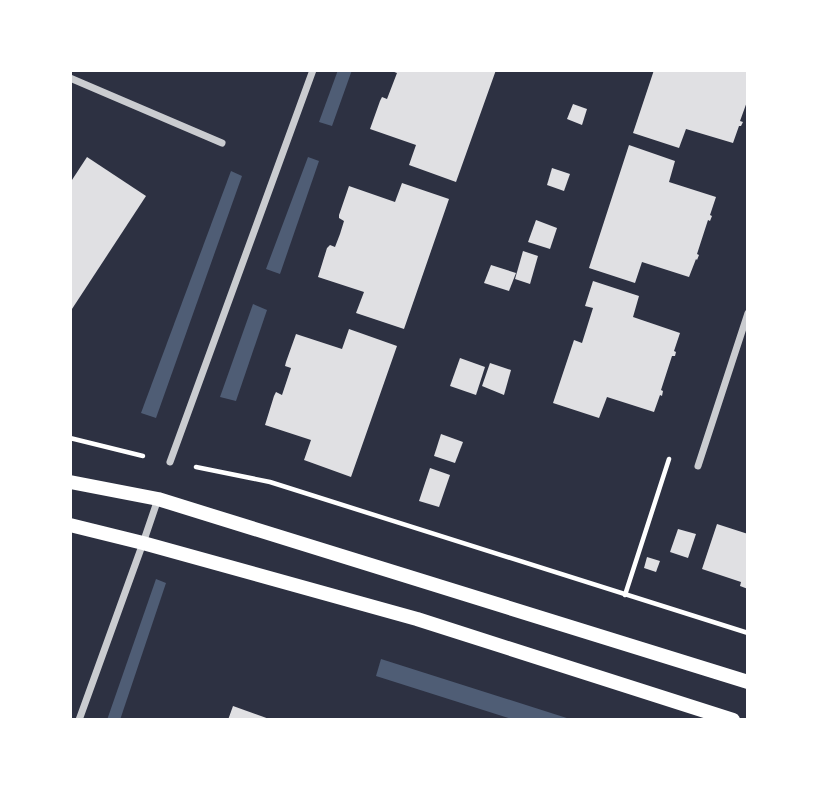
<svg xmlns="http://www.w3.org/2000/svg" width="818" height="790" font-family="Manrope,sans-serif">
<rect width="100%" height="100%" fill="#2d3142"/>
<g fill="#4f5d75">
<path d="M 338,70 L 352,70 L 332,126 L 319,122 Z"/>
<path d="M 308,157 L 319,161 L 280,274 L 266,269 Z"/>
<path d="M 231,171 L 242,176 L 156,418 L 141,413 Z"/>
<path d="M 253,304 L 267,310 L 236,401 L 220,397 Z"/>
<path d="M 156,579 L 166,583 L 120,720 L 107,720 Z"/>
<path d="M 381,659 L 573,720 L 515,720 L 376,676 Z"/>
</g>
<g fill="#e0e0e3">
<path d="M 389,70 L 496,70 L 456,182 L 409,165 L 416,145 L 370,129 L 380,101 L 382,97 L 387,99 L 397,73 Z"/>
<path d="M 654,70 L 748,70 L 748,99 L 740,121 L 743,122 L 741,126 L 739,126 L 733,143 L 686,129 L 679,148 L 633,133 Z"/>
<path d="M 573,104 L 587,109 L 582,125 L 567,119 Z"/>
<path d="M 629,145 L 675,161 L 669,182 L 716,197 L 710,215 L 712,216 L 710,221 L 708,220 L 697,254 L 699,255 L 697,260 L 696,259 L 689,277 L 642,262 L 635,283 L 589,268 Z"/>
<path d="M 87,157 L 146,196 L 70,312 L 70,183 Z"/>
<path d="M 552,168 L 570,174 L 564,191 L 547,185 Z"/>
<path d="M 402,183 L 449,199 L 404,329 L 356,313 L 364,292 L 318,277 L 327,248 L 330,245 L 335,247 L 340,234 L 344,221 L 339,218 L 339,215 L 349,186 L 395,202 Z"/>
<path d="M 536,220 L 557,228 L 550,249 L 528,242 Z"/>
<path d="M 523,251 L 538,256 L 530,284 L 515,279 Z"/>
<path d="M 491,265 L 516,273 L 509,291 L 484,283 Z"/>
<path d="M 593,281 L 639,296 L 633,317 L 680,333 L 674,351 L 676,352 L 675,356 L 672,356 L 661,390 L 663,391 L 662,396 L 660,395 L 654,412 L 607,397 L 599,418 L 553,403 L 574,340 L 582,343 L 593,308 L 585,306 Z"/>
<path d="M 349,329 L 397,346 L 351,477 L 304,460 L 311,440 L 265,425 L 274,396 L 276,392 L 282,395 L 291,368 L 285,366 L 286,362 L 296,334 L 342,349 Z"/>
<path d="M 460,358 L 485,367 L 476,395 L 450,386 Z"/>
<path d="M 490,363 L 511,370 L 504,395 L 482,386 Z"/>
<path d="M 441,434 L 463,442 L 455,463 L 434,456 Z"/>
<path d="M 430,468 L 450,475 L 439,507 L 419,501 Z"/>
<path d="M 717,524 L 748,534 L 748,589 L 740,586 L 741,582 L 702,569 Z"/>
<path d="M 678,529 L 696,534 L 688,558 L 670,552 Z"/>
<path d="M 647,557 L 660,561 L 656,572 L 644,568 Z"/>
<path d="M 233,706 L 272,720 L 228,720 Z"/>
</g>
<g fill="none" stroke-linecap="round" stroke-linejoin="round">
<g stroke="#fff" stroke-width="4.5">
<path d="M 70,438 L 143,456"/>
<path d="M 196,467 L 270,482 L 748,633"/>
<path d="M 625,595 L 669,459"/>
</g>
<g stroke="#caccd0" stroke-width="7">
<path d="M 70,78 L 222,143"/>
<path d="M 170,462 L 313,70"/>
<path d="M 698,466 L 748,313"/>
<path d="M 79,720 L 143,543 L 158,499"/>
</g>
<g stroke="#fff" stroke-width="14">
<path d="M 70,482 L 158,499 L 748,682"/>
<path d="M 70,525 L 143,543 L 417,619 L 733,720"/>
</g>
</g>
<rect width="818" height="790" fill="none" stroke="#ffffff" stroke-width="144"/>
</svg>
